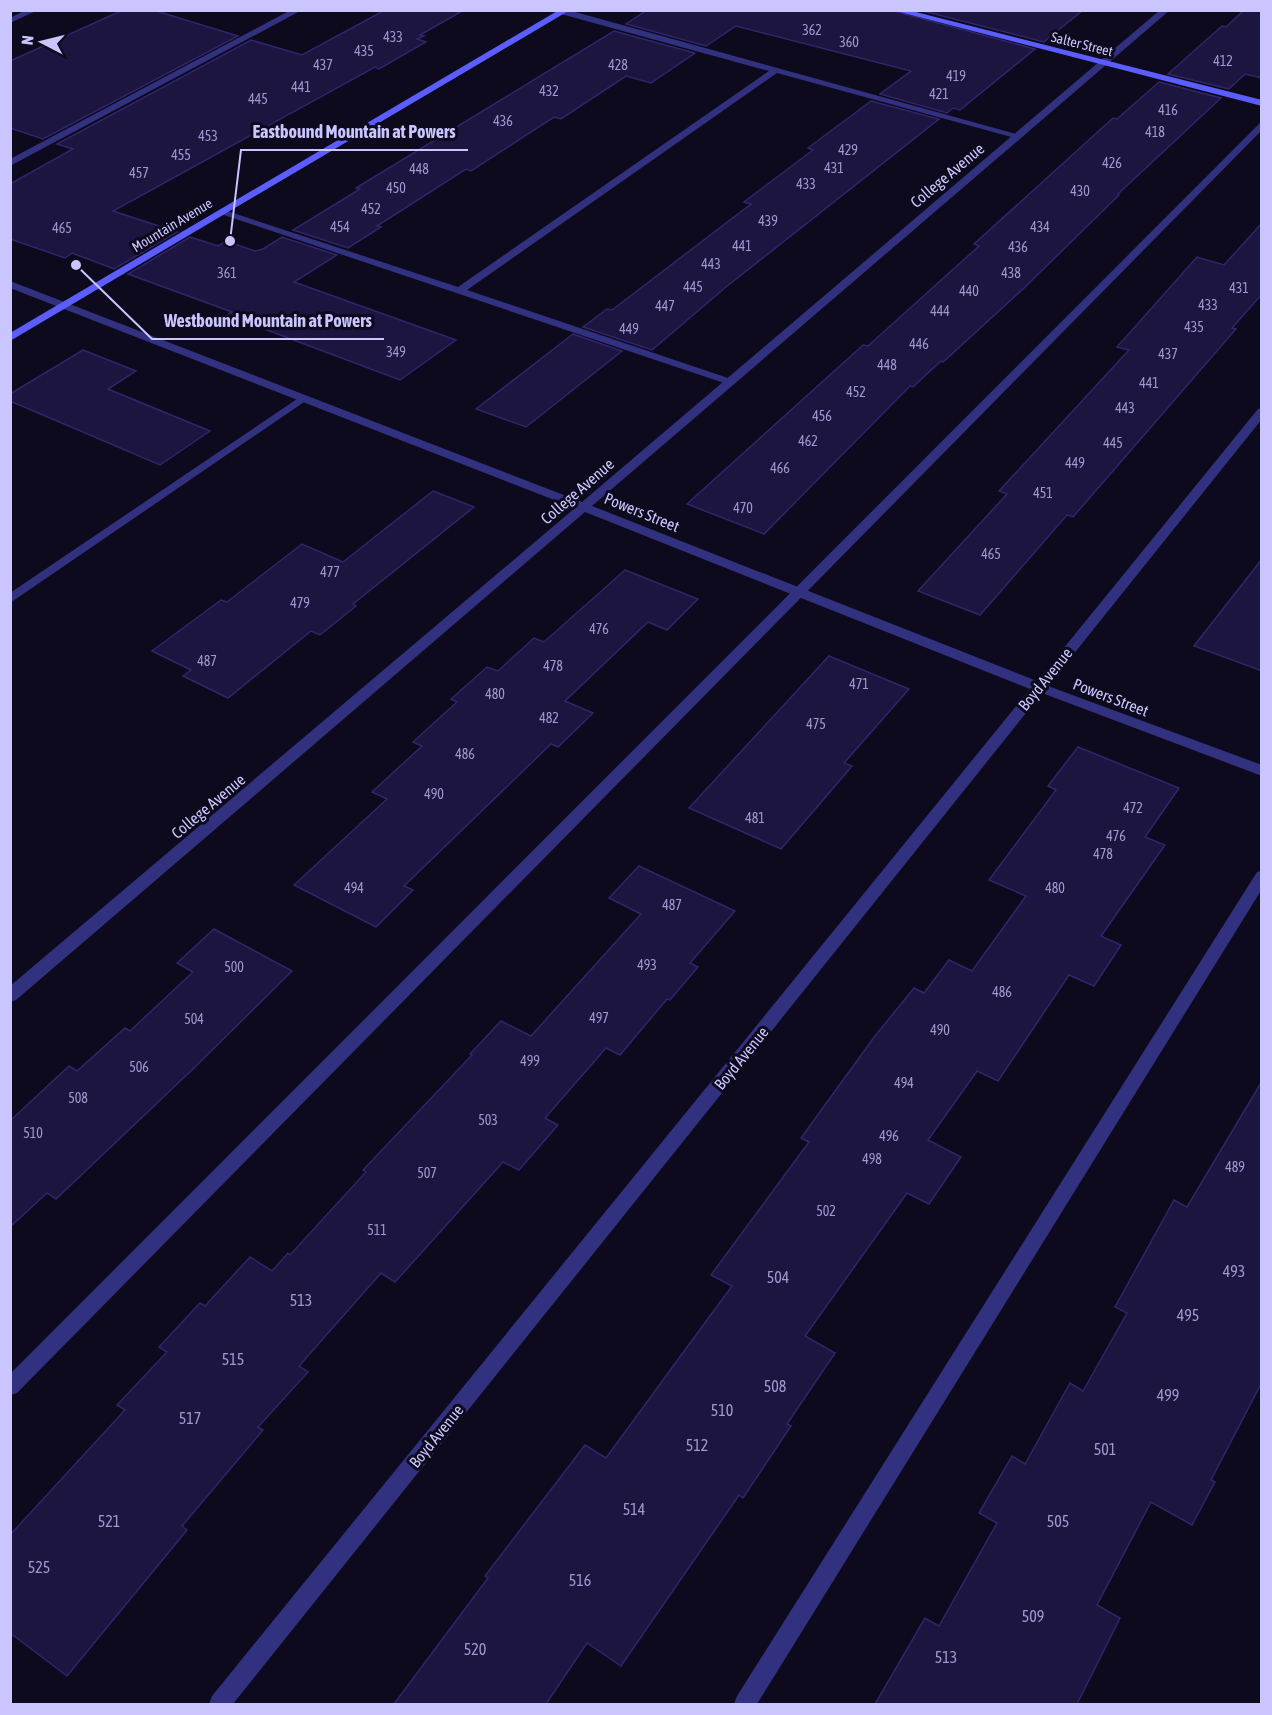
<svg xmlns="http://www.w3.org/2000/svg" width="1272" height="1715" font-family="'Asap Condensed',sans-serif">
<rect width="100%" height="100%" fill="#0c0a1c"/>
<g fill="#1c153f" stroke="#31256c" stroke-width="1.5">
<path d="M 123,10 L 153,10 L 238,36 L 43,139 L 10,128 L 10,61 Z"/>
<path d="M 385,10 L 464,10 L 420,35 L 424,36 L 417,39 L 426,42 L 379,69 L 375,67 L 113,211 L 177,232 L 114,269 L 72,253 L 65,258 L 10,239 L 10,184 L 73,149 L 57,144 L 251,40 L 302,55 Z"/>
<path d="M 647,10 L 890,10 L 1035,49 L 960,110 L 953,108 L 947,113 L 880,94 L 911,71 L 736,26 L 706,46 L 626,24 Z"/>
<path d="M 919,10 L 1083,10 L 1044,42 Z"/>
<path d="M 1244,10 L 1262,10 L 1262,78 L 1245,74 L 1229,89 L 1168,74 L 1222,26 L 1226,27 Z"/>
<path d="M 614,31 L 695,53 L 651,83 L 626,76 L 561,119 L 554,117 L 471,171 L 466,169 L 377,226 L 381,227 L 348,248 L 293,230 L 360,189 L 356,188 Z"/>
<path d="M 1159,82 L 1221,98 L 1118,194 L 1119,195 L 1023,289 L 943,362 L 941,361 L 913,387 L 910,386 L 764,534 L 687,504 L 863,345 L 868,346 L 979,246 L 974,244 L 1113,118 L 1117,119 Z"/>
<path d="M 871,101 L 939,119 L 726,287 L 652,350 L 583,327 L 607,309 L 612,310 L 751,204 L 744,202 L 813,150 L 808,148 Z"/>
<path d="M 1262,223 L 1262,294 L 1232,328 L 1236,329 L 1073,517 L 1067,515 L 980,615 L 918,591 L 1007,494 L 999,491 L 1129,350 L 1117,347 L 1197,257 L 1224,265 Z"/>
<path d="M 190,237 L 218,246 L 226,241 L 255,251 L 263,249 L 282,237 L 337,255 L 294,282 L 456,340 L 400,380 L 227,315 L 232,312 L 128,274 Z"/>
<path d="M 573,334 L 622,351 L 526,427 L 476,409 Z"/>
<path d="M 83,350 L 136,371 L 108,389 L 210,431 L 160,465 L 10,401 L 10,394 Z"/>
<path d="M 433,491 L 474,507 L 353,604 L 356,606 L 320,635 L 311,631 L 228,698 L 183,676 L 191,670 L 152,651 L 221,600 L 227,602 L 302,544 L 343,562 Z"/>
<path d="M 1262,559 L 1262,671 L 1194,646 Z"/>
<path d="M 625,570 L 698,599 L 667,630 L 648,622 L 565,701 L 593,713 L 558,747 L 551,744 L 404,886 L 413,890 L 376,927 L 294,885 L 387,799 L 372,792 L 422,746 L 413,742 L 457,702 L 451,699 L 487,667 L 498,671 L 534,638 L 544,642 Z"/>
<path d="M 829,656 L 909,689 L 844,763 L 852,766 L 781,849 L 689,808 Z"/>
<path d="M 1078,747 L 1179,788 L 1145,837 L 1165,845 L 1101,936 L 1121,945 L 1094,986 L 1069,975 L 998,1081 L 977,1071 L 928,1140 L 961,1157 L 929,1204 L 907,1193 L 805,1336 L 835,1353 L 787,1424 L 791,1426 L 743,1498 L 739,1495 L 621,1666 L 587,1643 L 546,1704 L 394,1704 L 488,1578 L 485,1576 L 585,1445 L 606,1458 L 682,1354 L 732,1286 L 711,1275 L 809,1142 L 801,1138 L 875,1036 L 914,988 L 924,993 L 949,960 L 972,971 L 1026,896 L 989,880 L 1056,790 L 1048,786 Z"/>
<path d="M 639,866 L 735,911 L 690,963 L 698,967 L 670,1000 L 667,999 L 620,1055 L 606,1048 L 545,1118 L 558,1125 L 519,1170 L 503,1162 L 395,1282 L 381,1273 L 299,1366 L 308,1372 L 258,1427 L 263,1430 L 182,1526 L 187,1530 L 67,1676 L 10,1633 L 10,1535 L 125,1410 L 117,1405 L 167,1352 L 159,1347 L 200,1303 L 205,1306 L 250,1257 L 272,1271 L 288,1253 L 290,1255 L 366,1172 L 363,1170 L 472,1055 L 470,1054 L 501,1021 L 531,1036 L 641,914 L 609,898 Z"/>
<path d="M 214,929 L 292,971 L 194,1068 L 56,1199 L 47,1193 L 10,1227 L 11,1120 L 69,1066 L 77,1071 L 125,1028 L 130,1031 L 193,972 L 177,963 Z"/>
<path d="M 1262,1081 L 1262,1382 L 1211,1480 L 1215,1482 L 1192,1525 L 1151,1502 L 1097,1605 L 1120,1618 L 1077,1704 L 875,1704 L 925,1618 L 939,1626 L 997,1523 L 979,1513 L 1012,1456 L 1025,1464 L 1070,1383 L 1083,1391 L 1127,1313 L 1115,1307 L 1174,1200 L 1187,1207 Z"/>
</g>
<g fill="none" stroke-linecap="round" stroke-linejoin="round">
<g fill="#32317f" fill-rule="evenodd">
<path d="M 291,10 L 302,10 L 10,166 L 10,159 Z"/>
<path d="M 561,10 L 568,10 L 1023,136 L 1015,138 L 777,73 L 467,290 L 734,380 L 736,382 L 730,385 L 218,213 L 227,211 L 458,287 L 769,71 L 561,14 Z"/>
<path d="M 1262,121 L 1262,130 L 17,1393 L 10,1395 L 10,1374 Z"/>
<path d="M 303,395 L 307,396 L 307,400 L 10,603 L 10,593 Z"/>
<path d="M 1262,871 L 1262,889 L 757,1704 L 734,1704 L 737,1696 L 1257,872 Z"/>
</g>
<g fill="#32317f" fill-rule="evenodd">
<path d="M 26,10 L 38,10 L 10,23 L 10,18 Z"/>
<path d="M 1160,10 L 1170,10 L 592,506 L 1037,681 L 1258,409 L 1262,408 L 1262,419 L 1048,686 L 1262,765 L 1262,776 L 1042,693 L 233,1704 L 209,1704 L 212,1696 L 1030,689 L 585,512 L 16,1000 L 10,1002 L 10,986 L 575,508 L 10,288 L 10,281 L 582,502 Z"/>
</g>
<g fill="#5c5dff" fill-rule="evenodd">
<path d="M 559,10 L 570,10 L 10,341 L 10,333 Z"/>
<path d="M 892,10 L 908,10 L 1262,100 L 1262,106 Z"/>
</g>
</g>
<g text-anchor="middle" stroke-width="6" stroke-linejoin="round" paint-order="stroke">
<g font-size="14" fill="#9e99cf">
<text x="812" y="35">362</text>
<text x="393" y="42">433</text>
<text x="849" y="47">360</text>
<text x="364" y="56">435</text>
<text x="1223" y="66">412</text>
<text x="323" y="70">437</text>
<text x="618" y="70">428</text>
<text x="956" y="81">419</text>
<text x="301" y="92">441</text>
<text x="549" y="96">432</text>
<text x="939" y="99">421</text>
<text x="258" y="104">445</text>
<text x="1168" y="115">416</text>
<text x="503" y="126">436</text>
<text x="1155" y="137">418</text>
<text x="208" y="141">453</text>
<text x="848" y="155">429</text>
<text x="181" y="160">455</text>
<text x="1112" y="168">426</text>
<text x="834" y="173">431</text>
<text x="419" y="174">448</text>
<text x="139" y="178">457</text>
<text x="806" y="189">433</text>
<text x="396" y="193">450</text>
<text x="1080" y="196">430</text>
<text x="371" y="214">452</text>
<text x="768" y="226">439</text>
<text x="340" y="232">454</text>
<text x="1040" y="232">434</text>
<text x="62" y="233">465</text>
<text x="742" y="251">441</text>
<text x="1018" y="252">436</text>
<text x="711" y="269">443</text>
<text x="227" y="278">361</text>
<text x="1011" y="278">438</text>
<text x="693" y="292">445</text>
<text x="1239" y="293">431</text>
<text x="969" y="296">440</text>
<text x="1208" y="310">433</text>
<text x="665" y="311">447</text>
<text x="940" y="316">444</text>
<text x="1194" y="332">435</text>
<text x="629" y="334">449</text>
<text x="919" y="349">446</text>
<text x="396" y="357">349</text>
<text x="1168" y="359">437</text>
<text x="887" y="370">448</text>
<text x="1149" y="388">441</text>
<text x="856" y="397">452</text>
<text x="1125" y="413">443</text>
<text x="822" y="421">456</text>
<text x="808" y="446">462</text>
<text x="1113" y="448">445</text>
<text x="1075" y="468">449</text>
<text x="780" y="473">466</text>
<text x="1043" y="498">451</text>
<text x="743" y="513">470</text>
<text x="991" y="559">465</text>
<text x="330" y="577">477</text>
<text x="300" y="608">479</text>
<text x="599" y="634">476</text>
<text x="207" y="666">487</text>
<text x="553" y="671">478</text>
<text x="859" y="689">471</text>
<text x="495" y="699">480</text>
<text x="549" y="723">482</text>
<text x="816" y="729">475</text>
<text x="465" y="759">486</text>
<text x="434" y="799">490</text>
<text x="1133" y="813">472</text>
<text x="755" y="823">481</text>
<text x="1116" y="841">476</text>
<text x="1103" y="859">478</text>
<text x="354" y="893">494</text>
<text x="1055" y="893">480</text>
<text x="672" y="910">487</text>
<text x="647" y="970">493</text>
<text x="234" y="972">500</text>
<text x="1002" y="997">486</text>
<text x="599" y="1023">497</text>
<text x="194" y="1024">504</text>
<text x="940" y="1035">490</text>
<text x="530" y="1066">499</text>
<text x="139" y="1072">506</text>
<text x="904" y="1088">494</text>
<text x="78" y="1103">508</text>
<text x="488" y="1125">503</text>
<text x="33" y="1138">510</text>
<text x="889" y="1141">496</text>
<text x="872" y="1164">498</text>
<text x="1235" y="1172">489</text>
<text x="427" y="1178">507</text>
<text x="826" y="1216">502</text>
<text x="377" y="1235">511</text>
</g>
<g font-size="14" fill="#cac5ff" stroke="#0c0a1c">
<text transform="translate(1082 44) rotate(14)" y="5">Salter Street</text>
<text transform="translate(172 225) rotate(-31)" y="5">Mountain Avenue</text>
</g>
<g font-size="16" fill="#cac5ff" stroke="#0c0a1c">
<text transform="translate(947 175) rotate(-40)" y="6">College Avenue</text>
<text transform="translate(577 491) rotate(-41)" y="6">College Avenue</text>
<text transform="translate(642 512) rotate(22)" y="6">Powers Street</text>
<text transform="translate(1045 679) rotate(-51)" y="6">Boyd Avenue</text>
<text transform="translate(1111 697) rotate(21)" y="6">Powers Street</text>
<text transform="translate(208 806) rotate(-40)" y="6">College Avenue</text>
<text transform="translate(741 1058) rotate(-51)" y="6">Boyd Avenue</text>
<text transform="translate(436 1436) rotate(-51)" y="6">Boyd Avenue</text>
</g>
<g font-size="16" fill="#9e99cf">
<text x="1234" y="1277">493</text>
<text x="778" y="1283">504</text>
<text x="301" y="1306">513</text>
<text x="1188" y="1321">495</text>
<text x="233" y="1365">515</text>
<text x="775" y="1392">508</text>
<text x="1168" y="1401">499</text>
<text x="722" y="1416">510</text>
<text x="190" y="1424">517</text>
<text x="697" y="1451">512</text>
<text x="1105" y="1455">501</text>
<text x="634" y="1515">514</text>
<text x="109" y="1527">521</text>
<text x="1058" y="1527">505</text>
<text x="39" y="1573">525</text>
<text x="580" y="1586">516</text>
<text x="1033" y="1622">509</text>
<text x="475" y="1655">520</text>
<text x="946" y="1663">513</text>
</g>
</g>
<path fill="none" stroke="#cac5ff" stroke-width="2" d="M230 241L241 150H468M76 265L152 339H384"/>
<g fill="#cac5ff" stroke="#0c0a1c" stroke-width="2">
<circle cx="230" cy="241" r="6"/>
<circle cx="76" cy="265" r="6"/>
</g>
<g font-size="18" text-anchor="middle" font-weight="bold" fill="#cac5ff" stroke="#0c0a1c" stroke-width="6" stroke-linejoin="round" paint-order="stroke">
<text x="354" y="138">Eastbound Mountain at Powers</text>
<text x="268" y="327">Westbound Mountain at Powers</text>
</g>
<rect width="1272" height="1715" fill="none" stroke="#cac5ff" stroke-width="24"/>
<g transform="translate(42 42) rotate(277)" stroke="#0c0a1c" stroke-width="4.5" paint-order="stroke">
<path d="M0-4.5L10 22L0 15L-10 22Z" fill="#cac5ff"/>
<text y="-9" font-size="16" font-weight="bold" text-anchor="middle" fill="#cac5ff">N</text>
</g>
</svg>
